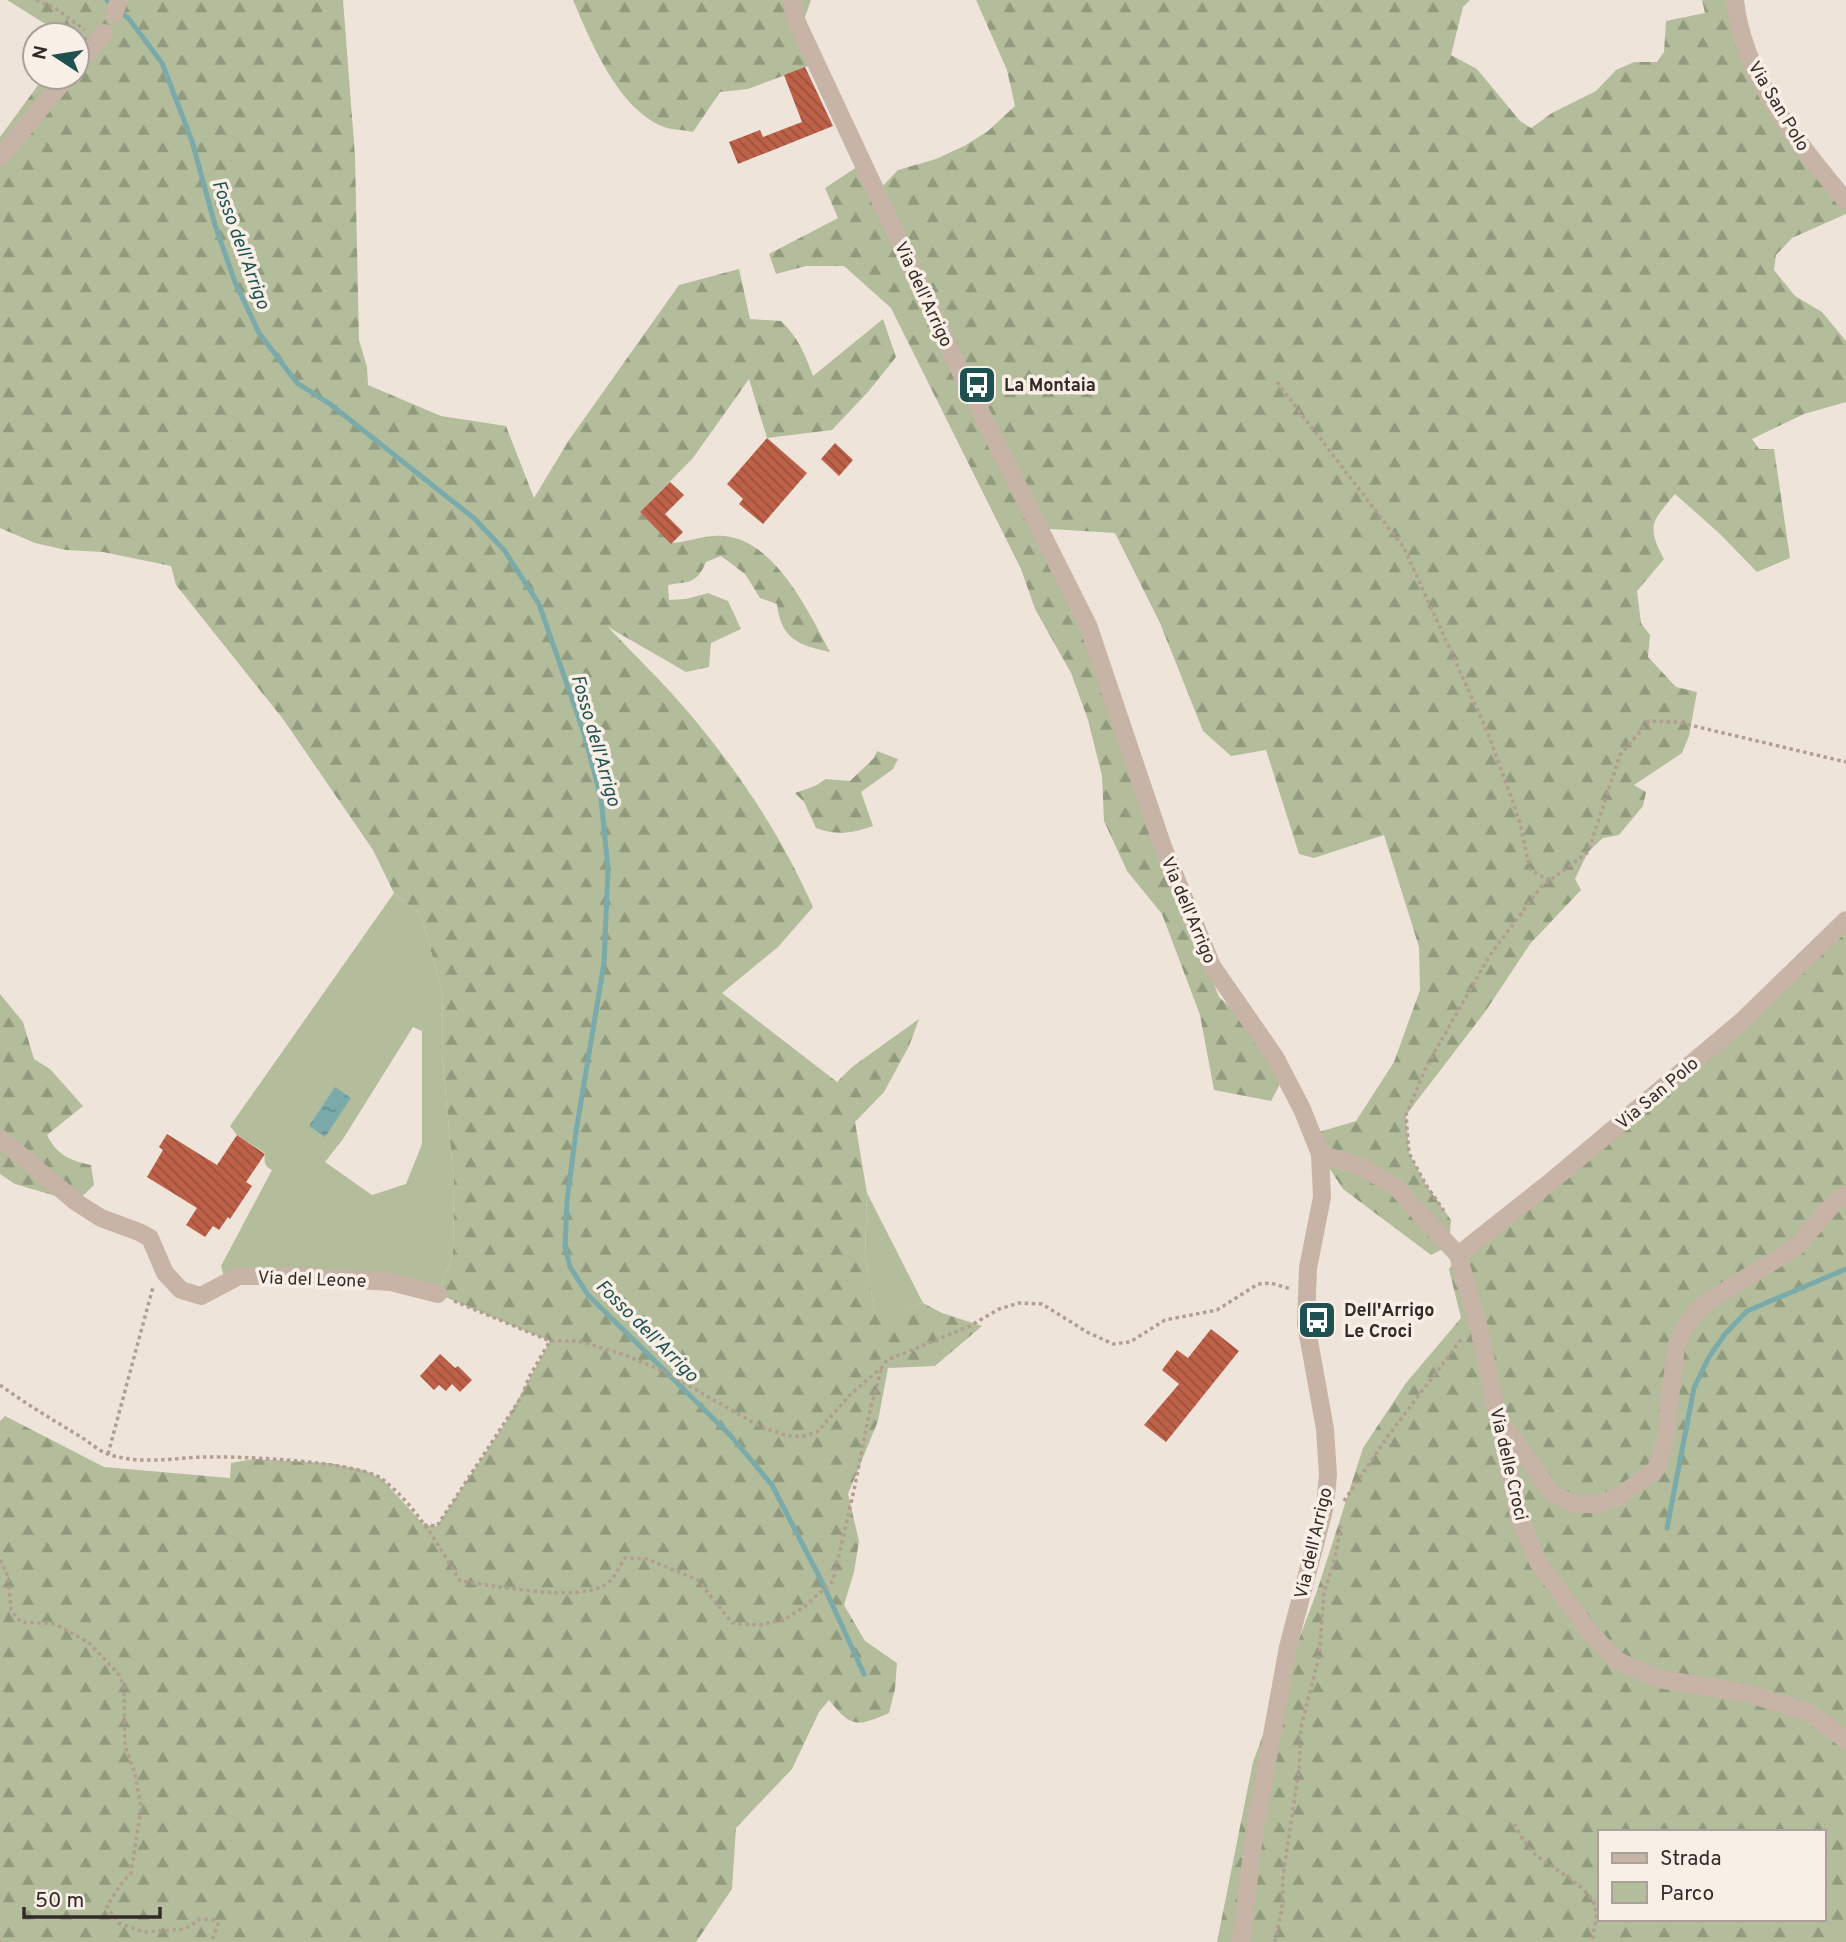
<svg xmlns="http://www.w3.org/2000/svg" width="1846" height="1942" font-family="Overpass,sans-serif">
<defs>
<pattern id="forest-firs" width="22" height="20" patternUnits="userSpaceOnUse" patternTransform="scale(1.75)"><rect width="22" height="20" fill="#b3bd9b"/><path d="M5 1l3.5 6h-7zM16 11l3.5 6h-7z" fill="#929a7e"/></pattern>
<pattern id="water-ripples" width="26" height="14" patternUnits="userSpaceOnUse" patternTransform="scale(1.75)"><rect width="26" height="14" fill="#7baaab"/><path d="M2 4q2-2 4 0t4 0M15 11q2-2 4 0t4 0" fill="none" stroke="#658b8b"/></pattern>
<pattern id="building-back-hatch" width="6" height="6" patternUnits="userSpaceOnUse" patternTransform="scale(1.75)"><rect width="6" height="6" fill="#be6149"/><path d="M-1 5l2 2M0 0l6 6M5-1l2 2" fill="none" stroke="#9b503d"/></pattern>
</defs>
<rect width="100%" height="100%" fill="#efe4da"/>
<g fill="#b3bd9b" fill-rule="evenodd">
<path d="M 394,893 L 421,915 L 443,995 L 442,1053 L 454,1185 L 453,1254 L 438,1294 L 391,1282 L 226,1283 L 221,1266 L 272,1170 C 264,1166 264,1162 265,1153 L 237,1135 L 230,1126 ZM 413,1027 L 422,1031 L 422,1144 L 406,1184 L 372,1195 L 325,1162 L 343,1139 Z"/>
<path d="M 867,1193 L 923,1303 L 875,1315 L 865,1257 Z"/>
</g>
<g fill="url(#forest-firs)" fill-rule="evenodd">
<path d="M 7,0 L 343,0 L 355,156 L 359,340 L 367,367 L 368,385 L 441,416 L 506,426 L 534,498 L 569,440 L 679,285 L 739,269 L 750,319 L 781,321 C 798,337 805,354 813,376 L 883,319 L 896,357 L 868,392 L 832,430 L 767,438 L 749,379 L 693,458 L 640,512 L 671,543 C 690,542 706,534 724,536 C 775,540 809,613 830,652 C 798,645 781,639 777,604 L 760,598 L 745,574 L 721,556 L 706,562 C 696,585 689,581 668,585 L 669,600 L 686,599 L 708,593 L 728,601 L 741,629 L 711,643 L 709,667 L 686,672 L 608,627 C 635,656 664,683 689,713 C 739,772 782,837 813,907 L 778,947 L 722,993 L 837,1082 L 852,1067 L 919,1019 L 909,1046 L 884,1092 L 855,1122 L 867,1193 L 865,1257 L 875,1314 L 923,1303 L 942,1313 L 982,1326 L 935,1366 L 888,1368 L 878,1421 L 848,1494 L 859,1541 L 854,1572 L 844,1605 L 865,1641 L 897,1663 L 895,1689 L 889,1713 C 857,1727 851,1728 829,1700 L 819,1712 L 792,1769 L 736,1828 L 732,1889 L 696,1942 L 0,1942 L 0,1421 L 5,1416 L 104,1467 L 230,1478 L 231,1463 L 253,1459 L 328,1463 L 364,1470 L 382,1479 L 424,1525 L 437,1526 L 506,1422 L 550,1341 L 438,1294 L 453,1254 L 454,1185 L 442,1053 L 443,995 L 421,915 L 394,893 L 373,850 L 283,719 L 176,585 L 171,566 L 103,552 L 66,550 L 35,543 L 0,528 L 0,137 L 44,77 L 77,77 L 77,35 L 57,35 L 55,30 Z"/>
<path d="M 573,0 L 811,0 L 805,17 L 817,63 L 748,89 L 720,92 L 693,132 C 685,130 675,130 667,128 C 619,112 591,42 573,0 Z"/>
<path d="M 976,0 L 1470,0 L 1463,7 L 1451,55 L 1477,69 L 1520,121 L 1531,128 L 1552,113 L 1596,91 L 1616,70 L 1634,62 L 1657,62 L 1664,52 L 1666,21 L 1705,13 L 1702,0 L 1742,0 L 1744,46 L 1846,201 L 1846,214 L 1792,238 L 1776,255 L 1774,270 L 1795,296 L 1822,312 L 1846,341 L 1846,402 L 1804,414 L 1752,439 L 1759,449 L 1774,449 L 1790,558 L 1757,572 L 1720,534 L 1675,494 C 1652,521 1646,526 1664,559 L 1637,591 L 1641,623 L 1650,635 L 1648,657 L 1676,687 L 1697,692 L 1689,736 L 1682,753 L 1634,785 L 1646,792 L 1643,806 L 1619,835 L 1603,838 L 1588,852 L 1575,879 L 1581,890 L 1530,944 L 1485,1012 L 1406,1115 L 1409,1153 L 1426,1185 L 1451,1220 L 1449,1246 L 1431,1255 L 1343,1189 L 1320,1154 L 1312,1134 L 1356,1121 L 1394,1062 L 1420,990 L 1419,947 L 1384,835 L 1314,858 L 1299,854 L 1266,750 L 1231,756 L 1203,731 L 1160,623 L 1115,533 L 1034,528 L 1075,608 L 1153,830 L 1219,997 L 1237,1013 L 1281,1082 L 1271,1101 L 1214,1090 L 1200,1015 L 1162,914 L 1127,871 L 1104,821 L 1102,776 L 1088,720 L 1071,673 L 1035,609 L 1021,569 L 891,308 L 844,266 L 806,266 L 776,274 L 769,254 L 838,218 L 825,188 L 863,163 L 877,192 L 898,170 L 936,159 L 966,145 L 988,131 L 1015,106 L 1007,70 Z"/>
<path d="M 877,751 L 898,759 L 893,769 L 861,792 L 873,826 C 852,833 838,836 816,828 L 804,802 L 795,793 L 815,786 L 826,779 L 850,781 L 874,758 Z"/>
<path d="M 1846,920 L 1846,1942 L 1217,1942 L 1253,1762 L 1317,1591 L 1363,1448 L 1406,1383 L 1461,1318 L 1449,1269 L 1458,1255 ZM 1599,1832 L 1823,1832 L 1823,1919 L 1599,1919 Z"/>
<path d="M 0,994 L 23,1022 L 34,1059 L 50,1069 L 83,1106 L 47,1135 C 56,1154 70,1161 91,1165 L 94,1185 L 76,1202 L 15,1184 L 0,1174 Z"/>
</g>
<path fill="url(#water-ripples)" d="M 335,1087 L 351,1098 L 325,1137 L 309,1126 Z"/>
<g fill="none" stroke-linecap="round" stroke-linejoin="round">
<g stroke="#7baaab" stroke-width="5">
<path d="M 107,0 L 129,19 L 162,63 L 192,141 L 215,225 L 235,282 L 259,333 L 297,383 L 330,404 L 475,519 L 504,550 L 539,604 L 584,733 L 601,798 L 608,870 L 604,963 L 576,1132 L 567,1200 L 565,1247 L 570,1267 L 588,1295 L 730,1435 L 772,1485 L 821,1580 L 864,1674"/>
<path d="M 1667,1528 L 1694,1388 L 1709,1357 L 1725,1334 L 1747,1311 L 1846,1269"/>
</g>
</g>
<g fill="url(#building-back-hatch)">
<path d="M 805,67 L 833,126 L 738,164 L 729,142 L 760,130 L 763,137 L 802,122 L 784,75 Z"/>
<path d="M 767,438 L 807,473 L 763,524 L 739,504 L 743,499 L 727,484 Z"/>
<path d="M 835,443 L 853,460 L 839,476 L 821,459 Z"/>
<path d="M 670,482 L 684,495 L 665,514 L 683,532 L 671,544 L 640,512 Z"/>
<path d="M 167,1134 L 217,1165 L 237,1135 L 265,1154 L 246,1182 L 252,1186 L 230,1219 L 228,1217 L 219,1230 L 213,1226 L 205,1237 L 186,1225 L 197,1208 L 147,1177 L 163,1150 L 159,1147 Z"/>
<path d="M 1211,1329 L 1239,1351 L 1166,1442 L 1144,1425 L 1179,1384 L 1162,1370 L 1177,1350 L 1188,1358 Z"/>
<path d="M 440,1354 L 455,1368 L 458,1366 L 472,1380 L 460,1392 L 452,1384 L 446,1391 L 439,1385 L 434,1390 L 420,1376 Z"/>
</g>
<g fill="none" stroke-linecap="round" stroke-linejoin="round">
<g stroke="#b29e91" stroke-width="3.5" stroke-dasharray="3.5 3.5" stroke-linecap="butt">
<path d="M 36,0 L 55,8 L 85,30"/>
<path d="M 1277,382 L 1404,548 L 1487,731 L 1519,819 L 1530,869 L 1549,881"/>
<path d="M 1444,1211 L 1426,1185 L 1409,1153 L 1406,1115 L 1425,1069 L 1490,955 L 1541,887 L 1588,852 L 1620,755 L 1649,721 L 1677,722 L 1846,762"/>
<path d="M 454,1301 L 550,1341 L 579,1341 L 625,1355 L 663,1371 L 761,1427 L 785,1435 L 801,1437 L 817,1432 L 850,1395 L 882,1367 L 887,1360 L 970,1326 L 999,1309 L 1019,1303 L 1042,1304 L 1087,1332 L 1113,1344 L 1130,1342 L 1165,1320 L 1217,1310 L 1258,1284 L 1271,1283 L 1291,1289"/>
<path d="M 0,1385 C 26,1404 53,1420 81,1437 C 89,1442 99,1451 108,1454 C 138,1465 173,1458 204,1457 C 238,1456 358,1461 382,1479 C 415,1504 439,1546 460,1581 C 491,1585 587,1605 610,1581 C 616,1575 620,1565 625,1558 L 647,1559 L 698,1580 L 732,1623 L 760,1625 L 785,1619 L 804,1607 L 833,1581 L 854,1490 L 870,1410 L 882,1367"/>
<path d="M 108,1454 L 153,1287"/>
<path d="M 1344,1501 L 1388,1436 L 1463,1337"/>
<path d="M 424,1525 L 437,1526 L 522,1396 L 529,1377 L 550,1341"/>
<path d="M 0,1560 L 8,1576 L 11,1610 L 21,1622 L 55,1624 L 88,1642 L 117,1672 L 124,1685 L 125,1746 L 135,1774 L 141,1808 L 131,1873 L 120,1885 L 107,1906 L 118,1923 L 144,1932 L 185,1929 L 200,1919 L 214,1920 L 218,1924 L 211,1942"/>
<path d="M 1514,1824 C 1520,1834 1527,1848 1536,1855 C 1551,1868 1593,1888 1596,1910 C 1598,1919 1592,1931 1593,1942"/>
<path d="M 0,1942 L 1,1942"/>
<path d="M 1275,1942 L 1282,1908 L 1283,1876 L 1299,1769 L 1301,1727 L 1319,1657 L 1324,1593 L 1334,1562 L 1341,1528 L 1339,1525"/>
</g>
<g stroke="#c7b4a7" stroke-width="18">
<path d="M 792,0 L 795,18 L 961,373 L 1088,625 L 1163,847 L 1212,966 L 1275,1057 L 1302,1109 L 1320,1154 L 1322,1197 L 1308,1268 L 1306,1324 L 1325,1429 L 1328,1475 L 1325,1506 L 1288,1647 L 1255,1828 L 1241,1942"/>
<path d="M 1735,0 C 1743,77 1798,143 1846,201"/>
<path d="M 114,14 L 119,0"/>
<path d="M 77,65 L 104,33"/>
<path d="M 0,157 L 67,77"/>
<path d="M 0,1138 L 76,1202 L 101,1218 L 139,1232 L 150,1238 L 165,1273 L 181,1290 L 201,1296 L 239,1276 L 291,1276 L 391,1282 L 438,1294"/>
<path d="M 1320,1154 L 1362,1167 L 1396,1187 L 1458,1255 L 1479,1328 L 1519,1517 L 1538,1562 L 1590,1632 L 1616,1660 L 1659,1679 L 1746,1693 L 1810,1713 L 1846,1740"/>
<path d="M 1458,1255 L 1554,1179 L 1742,1021 L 1846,920"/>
<path d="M 1502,1423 L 1553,1494 L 1573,1504 L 1598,1504 L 1620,1496 L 1656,1469 L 1665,1441 L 1676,1346 L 1687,1323 L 1705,1303 L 1796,1247 L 1835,1202 L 1846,1195"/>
</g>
</g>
<defs>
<symbol id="bus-square" viewBox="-11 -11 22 22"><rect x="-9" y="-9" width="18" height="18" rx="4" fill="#1f5152" stroke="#f8efe6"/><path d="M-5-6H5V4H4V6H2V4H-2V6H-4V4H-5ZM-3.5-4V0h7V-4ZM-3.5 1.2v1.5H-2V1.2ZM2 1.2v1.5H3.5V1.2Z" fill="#fff"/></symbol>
</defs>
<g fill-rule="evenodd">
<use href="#bus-square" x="955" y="363" width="44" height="44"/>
<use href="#bus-square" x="1295" y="1298" width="44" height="44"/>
</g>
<g text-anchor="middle" stroke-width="7" stroke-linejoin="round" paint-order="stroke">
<g font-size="18" fill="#332a27" stroke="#f8efe6">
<text transform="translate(1779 106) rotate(59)" y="6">Via San Polo</text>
<text transform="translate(924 294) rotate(65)" y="6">Via dell'Arrigo</text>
<text transform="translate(1189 910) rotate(67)" y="6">Via dell'Arrigo</text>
<text transform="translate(1657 1093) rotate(-40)" y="6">Via San Polo</text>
<text transform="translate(312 1279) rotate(2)" y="6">Via del Leone</text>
<text transform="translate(1509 1464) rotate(77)" y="6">Via delle Croci</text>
<text transform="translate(1313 1543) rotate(-77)" y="6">Via dell'Arrigo</text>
</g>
<g font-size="18" font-weight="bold" fill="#332a27" stroke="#f8efe6" text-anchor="start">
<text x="1004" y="391">La Montaia</text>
<text x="1344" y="1316">Dell'Arrigo<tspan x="1344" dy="21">Le Croci</tspan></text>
</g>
<g font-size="19" font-style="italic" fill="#1f5152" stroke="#f8efe6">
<text transform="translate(242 244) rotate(70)" y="7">Fosso dell'Arrigo</text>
<text transform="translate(597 740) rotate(74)" y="7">Fosso dell'Arrigo</text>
<text transform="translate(648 1330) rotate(45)" y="7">Fosso dell'Arrigo</text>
</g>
</g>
<rect x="1598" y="1830" width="228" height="91" fill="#f8efe6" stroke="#a9a09a" stroke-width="2"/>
<rect x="1612" y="1853" width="35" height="10" fill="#c7b4a7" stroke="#a9a09a" stroke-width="2"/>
<text x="1660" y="1865" font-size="21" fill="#332a27">Strada</text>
<rect x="1612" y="1882" width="35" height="21" fill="#b3bd9b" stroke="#a9a09a" stroke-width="2"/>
<text x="1660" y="1900" font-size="21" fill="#332a27">Parco</text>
<g transform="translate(56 56) rotate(282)"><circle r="33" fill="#f8efe6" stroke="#a9a09a" stroke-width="2"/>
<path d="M0-5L12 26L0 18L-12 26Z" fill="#1f5152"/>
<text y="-10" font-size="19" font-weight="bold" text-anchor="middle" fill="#332a27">N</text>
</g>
<path d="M24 1907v10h136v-10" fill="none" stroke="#332a27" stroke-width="3.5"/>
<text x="35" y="1907" font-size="21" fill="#332a27" stroke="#f8efe6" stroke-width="5" paint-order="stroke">50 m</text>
</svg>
